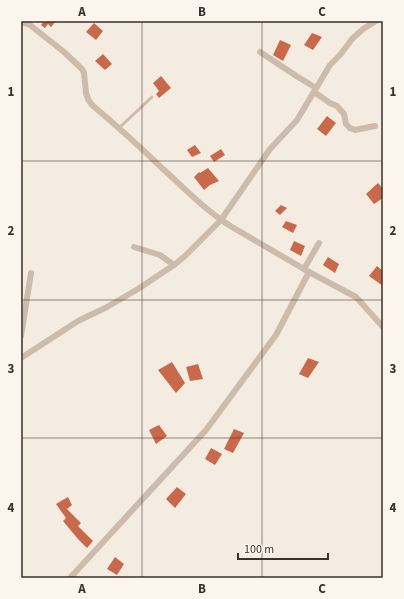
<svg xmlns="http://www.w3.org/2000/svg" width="404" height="599" font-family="'Source Sans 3',sans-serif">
<rect width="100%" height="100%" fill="#f4ebe1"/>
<g fill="#c8694b">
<path d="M 44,21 L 56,21 L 51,27 L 48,24 L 45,28 L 41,25 Z"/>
<path d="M 94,23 L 103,31 L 96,40 L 86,32 Z"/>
<path d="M 312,33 L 322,37 L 313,50 L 304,45 Z"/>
<path d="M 280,40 L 291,45 L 283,61 L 273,55 Z"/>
<path d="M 103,54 L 112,64 L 105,70 L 95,61 Z"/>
<path d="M 161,76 L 171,88 L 159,98 L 156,94 L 159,91 L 153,83 Z"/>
<path d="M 327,116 L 336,123 L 326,136 L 317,129 Z"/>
<path d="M 195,145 L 201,153 L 192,157 L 187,150 Z"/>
<path d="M 221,149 L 225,155 L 214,162 L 210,156 Z"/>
<path d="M 208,168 L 219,181 L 210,185 L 204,190 L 194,177 L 199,172 L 200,173 Z"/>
<path d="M 378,183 L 383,189 L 383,198 L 374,204 L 366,194 Z"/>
<path d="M 281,205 L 287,208 L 280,215 L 275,211 Z"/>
<path d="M 286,221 L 297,225 L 293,233 L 282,227 Z"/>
<path d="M 294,241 L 305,246 L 301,256 L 290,250 Z"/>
<path d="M 328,257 L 339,264 L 335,273 L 323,265 Z"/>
<path d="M 377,266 L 383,271 L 383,286 L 369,276 Z"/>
<path d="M 308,358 L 319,362 L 308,378 L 299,374 Z"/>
<path d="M 172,362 L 185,383 L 176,393 L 158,370 Z"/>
<path d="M 198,364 L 203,379 L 190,381 L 186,367 Z"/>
<path d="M 159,425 L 167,436 L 156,444 L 149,430 Z"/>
<path d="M 234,429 L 244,433 L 233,453 L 224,449 Z"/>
<path d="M 211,448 L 222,454 L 215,465 L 205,459 Z"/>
<path d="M 177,487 L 186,494 L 175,508 L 166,499 Z"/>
<path d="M 68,497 L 72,505 L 67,509 L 81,523 L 78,526 L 93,541 L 87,548 L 78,539 L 63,521 L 66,518 L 56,504 Z"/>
<path d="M 115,557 L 124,564 L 117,575 L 107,569 Z"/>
</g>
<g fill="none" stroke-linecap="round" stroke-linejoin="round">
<path stroke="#cdbbac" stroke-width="3" d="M 119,128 L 152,97"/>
<g stroke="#cdbbac" stroke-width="6">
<path d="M 21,22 L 30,25 L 64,52 L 82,69 L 84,73 L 86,93 L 88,99 L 92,105 C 116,125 139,146 162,168 C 185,189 206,211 232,227 L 309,272 L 356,297 L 383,327"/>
<path d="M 260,52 L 298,77 L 316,88"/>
<path d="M 314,92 L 330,103 L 337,106 L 344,114 L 346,124 L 350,128 L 355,130 L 375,126"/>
<path d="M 134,247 L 160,255 L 174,265"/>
<path d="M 304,269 L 319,243"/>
<path d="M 21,336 L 31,273"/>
<path d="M 21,358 L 78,321 L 107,307 L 138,289 L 174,265 L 185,256 L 221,220 L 270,149 L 297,120 L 330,65 L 340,55 L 352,39 L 363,29 L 376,21"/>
<path d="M 70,578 L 206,430 L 276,335 L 309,272"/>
</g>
</g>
<path fill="none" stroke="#3b302b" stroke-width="1" stroke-opacity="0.55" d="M 142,21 L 142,578M 262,21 L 262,578M 21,161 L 383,161M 21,300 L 383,300M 21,438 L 383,438"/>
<rect width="404" height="599" fill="none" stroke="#fbf5ee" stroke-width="44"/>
<path d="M238 553v6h90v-6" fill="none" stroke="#3b302b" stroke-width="2"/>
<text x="244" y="553" font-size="12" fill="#3b302b" stroke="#fbf5ee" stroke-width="3" paint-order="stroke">100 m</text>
<rect x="22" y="22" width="360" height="555" fill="none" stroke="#3b302b" stroke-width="1.5"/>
<g font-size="13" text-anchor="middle" font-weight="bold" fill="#3b302b">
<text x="82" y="16">A</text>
<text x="202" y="16">B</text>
<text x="322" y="16">C</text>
<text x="11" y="96">1</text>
<text x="393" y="96">1</text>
<text x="11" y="235">2</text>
<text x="393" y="235">2</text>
<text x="11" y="373">3</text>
<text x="393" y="373">3</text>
<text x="11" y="512">4</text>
<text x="393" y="512">4</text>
<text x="82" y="593">A</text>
<text x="202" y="593">B</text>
<text x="322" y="593">C</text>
</g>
</svg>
